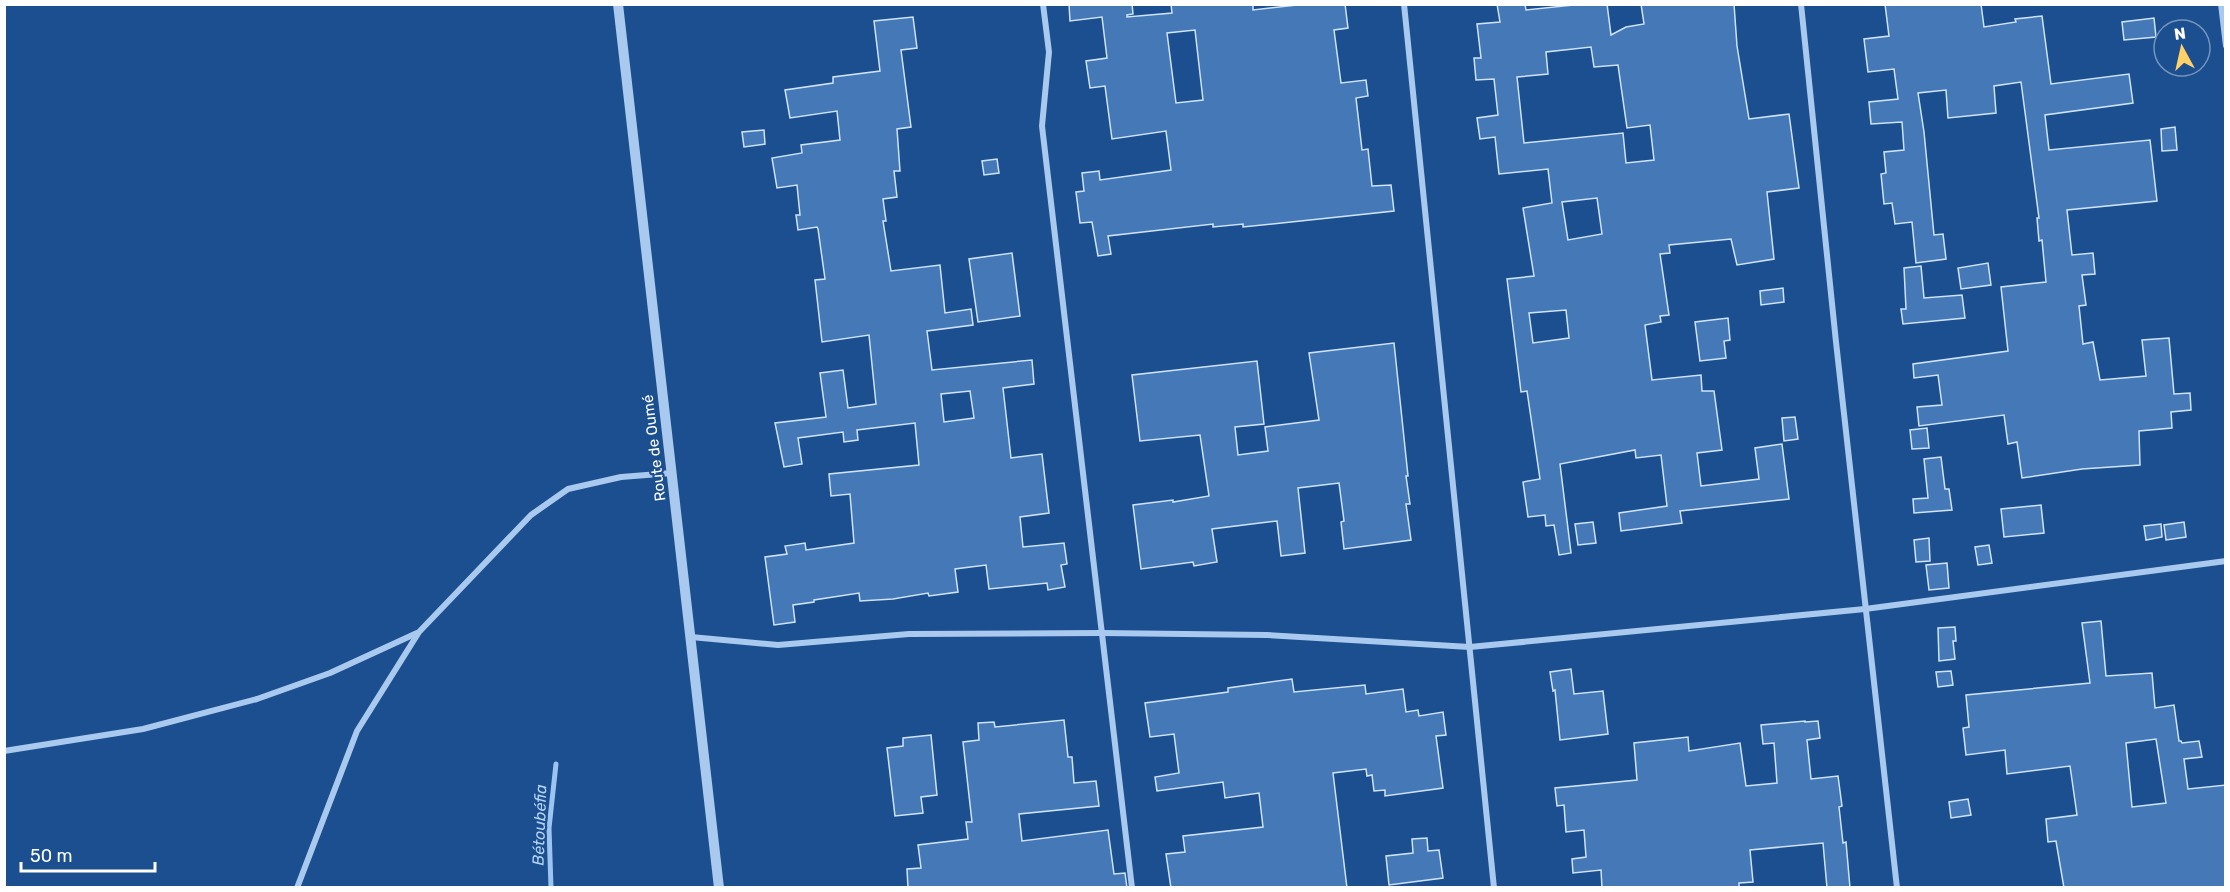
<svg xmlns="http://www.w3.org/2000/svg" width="2230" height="892" font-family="Rubik,sans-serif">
<rect width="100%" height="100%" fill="#1b4f8f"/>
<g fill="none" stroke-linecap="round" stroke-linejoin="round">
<path stroke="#9cc4f0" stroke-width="5" d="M 551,888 L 549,828 L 556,764"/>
</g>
<g fill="#4478b7" stroke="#cfe3fa" stroke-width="1.5" fill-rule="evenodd">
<path d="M 1069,4 L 1132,4 L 1133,14 L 1127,15 L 1127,17 L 1172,13 L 1171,4 L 1253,4 L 1253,10 L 1306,4 L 1345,4 L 1348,28 L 1334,30 L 1341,83 L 1366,80 L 1368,96 L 1356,98 L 1362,150 L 1368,149 L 1372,186 L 1391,185 L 1394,211 L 1243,227 L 1243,224 L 1213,227 L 1213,224 L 1108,236 L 1111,254 L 1098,256 L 1092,222 L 1080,223 L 1076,192 L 1084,191 L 1082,173 L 1099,171 L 1100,180 L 1171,170 L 1166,131 L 1112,139 L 1105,86 L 1090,88 L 1086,61 L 1107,58 L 1102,17 L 1070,21 ZM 1195,30 L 1203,100 L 1176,103 L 1167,33 Z"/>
<path d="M 1497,4 L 1525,4 L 1526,10 L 1583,4 L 1607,4 L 1611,35 L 1626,27 L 1644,24 L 1641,4 L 1734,4 L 1737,46 L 1749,119 L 1789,114 L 1799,188 L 1767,192 L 1774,259 L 1737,265 L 1731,239 L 1669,245 L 1670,253 L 1660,254 L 1669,315 L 1660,316 L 1661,322 L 1645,325 L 1652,380 L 1701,375 L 1702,391 L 1714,391 L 1722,450 L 1697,453 L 1701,486 L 1759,479 L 1755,448 L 1782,444 L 1789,499 L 1680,511 L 1682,523 L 1621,531 L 1619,513 L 1667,506 L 1661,455 L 1636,458 L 1635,450 L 1560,464 L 1571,553 L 1559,555 L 1554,525 L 1546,526 L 1545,515 L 1528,517 L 1523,482 L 1540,479 L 1527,391 L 1521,392 L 1507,279 L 1534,276 L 1523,208 L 1552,203 L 1548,169 L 1499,174 L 1495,137 L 1480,139 L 1477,118 L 1498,115 L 1494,79 L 1476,80 L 1474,58 L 1481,58 L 1477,24 L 1500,22 ZM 1591,47 L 1594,67 L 1618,65 L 1627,128 L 1650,125 L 1654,160 L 1626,163 L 1623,133 L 1524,143 L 1517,77 L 1548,74 L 1546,52 ZM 1597,198 L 1602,234 L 1568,240 L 1562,202 ZM 1566,310 L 1569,338 L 1533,343 L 1529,313 Z"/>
<path d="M 1885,4 L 1981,4 L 1984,27 L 2016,22 L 2015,19 L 2042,16 L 2051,84 L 2129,74 L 2133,103 L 2045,115 L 2049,150 L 2150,140 L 2157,201 L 2067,210 L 2072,255 L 2093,253 L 2095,274 L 2082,275 L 2086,305 L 2079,306 L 2083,344 L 2093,342 L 2100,380 L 2146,376 L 2142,340 L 2169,338 L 2174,394 L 2190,393 L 2191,410 L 2171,412 L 2172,428 L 2139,431 L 2140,465 L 2082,469 L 2022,478 L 2017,442 L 2008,444 L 2004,415 L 1919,426 L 1917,407 L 1942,405 L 1938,375 L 1914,378 L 1913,364 L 2008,351 L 2001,287 L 2046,282 L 2042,240 L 2039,241 L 2037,218 L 2039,218 L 2021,82 L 1994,86 L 1996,113 L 1948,118 L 1946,90 L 1918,93 L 1924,132 L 1934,235 L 1943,234 L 1946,259 L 1916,263 L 1912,222 L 1895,224 L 1892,203 L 1884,204 L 1881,174 L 1886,173 L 1884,152 L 1904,150 L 1902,122 L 1871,124 L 1869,102 L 1898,99 L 1894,69 L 1868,72 L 1864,39 L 1889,36 Z"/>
<path d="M 913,17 L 917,48 L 901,50 L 911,127 L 897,129 L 900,171 L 894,171 L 897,197 L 883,199 L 886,221 L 883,221 L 891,271 L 940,265 L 945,313 L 971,309 L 973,325 L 927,331 L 932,370 L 1032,360 L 1034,384 L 1003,388 L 1011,458 L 1042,454 L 1049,513 L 1020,517 L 1023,547 L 1064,543 L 1067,564 L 1061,565 L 1065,587 L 1048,590 L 1047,583 L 989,589 L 986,565 L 955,569 L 958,592 L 929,596 L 928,593 L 893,599 L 860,601 L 859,593 L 814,600 L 814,602 L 793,605 L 795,622 L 774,625 L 765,557 L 787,554 L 785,546 L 805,543 L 806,550 L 854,543 L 850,494 L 831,496 L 829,474 L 919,465 L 915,423 L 857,430 L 858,440 L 844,442 L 843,432 L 798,438 L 802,464 L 784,467 L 775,423 L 826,417 L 820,373 L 843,370 L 848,408 L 876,404 L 869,335 L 822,342 L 815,280 L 825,279 L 818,229 L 817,227 L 798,230 L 796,215 L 800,215 L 797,185 L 777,188 L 772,158 L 802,153 L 801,145 L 840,140 L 837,111 L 790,118 L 785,90 L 833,83 L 833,77 L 880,71 L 874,21 ZM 970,391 L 974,418 L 944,422 L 941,394 Z"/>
<path d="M 2154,18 L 2156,37 L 2124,40 L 2122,22 Z"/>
<path d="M 2175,127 L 2177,150 L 2162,151 L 2161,129 Z"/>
<path d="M 764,130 L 765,144 L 744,147 L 742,132 Z"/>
<path d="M 997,159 L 999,173 L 984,175 L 982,161 Z"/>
<path d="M 1012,253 L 1020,316 L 978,322 L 969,259 Z"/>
<path d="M 1988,263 L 1991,285 L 1961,289 L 1958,268 Z"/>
<path d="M 1921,266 L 1924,298 L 1962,295 L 1965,318 L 1903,324 L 1901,309 L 1906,309 L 1904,268 Z"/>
<path d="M 1783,288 L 1784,302 L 1761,305 L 1760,291 Z"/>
<path d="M 1728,318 L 1730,340 L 1724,341 L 1726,358 L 1700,361 L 1695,322 Z"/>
<path d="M 1394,343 L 1408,476 L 1406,476 L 1410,504 L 1406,504 L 1411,540 L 1344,549 L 1341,522 L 1344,521 L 1339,483 L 1298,488 L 1305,553 L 1281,556 L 1277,521 L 1212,529 L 1217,562 L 1194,566 L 1193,562 L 1141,569 L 1133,505 L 1173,500 L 1173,502 L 1209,496 L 1200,435 L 1140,441 L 1132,375 L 1257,361 L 1264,424 L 1235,427 L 1238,455 L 1268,451 L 1265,427 L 1319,420 L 1309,353 Z"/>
<path d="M 1795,417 L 1798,439 L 1784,441 L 1782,418 Z"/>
<path d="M 1927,428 L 1929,448 L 1912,449 L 1910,430 Z"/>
<path d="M 1941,457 L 1945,489 L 1949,489 L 1952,510 L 1914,513 L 1913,499 L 1928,498 L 1924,459 Z"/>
<path d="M 2041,505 L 2044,533 L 2004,537 L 2001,509 Z"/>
<path d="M 1593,522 L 1596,543 L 1578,545 L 1575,524 Z"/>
<path d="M 2184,522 L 2186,537 L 2166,540 L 2164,525 Z"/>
<path d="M 2161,524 L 2162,537 L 2146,540 L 2144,526 Z"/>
<path d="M 1929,538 L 1930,561 L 1916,562 L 1914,540 Z"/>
<path d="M 1989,545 L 1992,563 L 1978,565 L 1975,547 Z"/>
<path d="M 1947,563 L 1949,588 L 1929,590 L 1926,565 Z"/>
<path d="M 2101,621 L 2106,676 L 2152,673 L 2155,708 L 2174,705 L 2179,741 L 2181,741 L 2182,743 L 2199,741 L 2202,757 L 2184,759 L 2188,789 L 2226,785 L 2226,887 L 2064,888 L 2056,841 L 2048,842 L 2046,819 L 2077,815 L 2070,766 L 2007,774 L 2005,750 L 1966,755 L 1963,728 L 1969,727 L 1966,695 L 2090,683 L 2082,623 ZM 2156,739 L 2166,803 L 2132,807 L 2126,743 Z"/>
<path d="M 1955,627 L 1956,641 L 1953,641 L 1955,659 L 1939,661 L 1938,628 Z"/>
<path d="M 1571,669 L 1574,694 L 1603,691 L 1608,734 L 1560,740 L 1555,690 L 1553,691 L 1550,672 Z"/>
<path d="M 1951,671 L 1953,685 L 1938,687 L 1936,672 Z"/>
<path d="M 1292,679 L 1294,692 L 1365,685 L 1366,694 L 1403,689 L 1406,712 L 1418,710 L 1419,716 L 1443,712 L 1446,735 L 1436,736 L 1443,788 L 1385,796 L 1385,790 L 1374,791 L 1372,775 L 1367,776 L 1366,769 L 1333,773 L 1347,888 L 1171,888 L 1166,854 L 1185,852 L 1183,836 L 1263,827 L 1259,793 L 1225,798 L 1223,782 L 1157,791 L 1155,777 L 1179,773 L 1174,734 L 1150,737 L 1145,703 L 1228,692 L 1228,688 Z"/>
<path d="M 1064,720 L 1068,757 L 1072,757 L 1074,783 L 1096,781 L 1099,806 L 1019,814 L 1022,841 L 1108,830 L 1114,874 L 1125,873 L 1127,888 L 908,888 L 907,869 L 921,868 L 918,845 L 968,839 L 966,822 L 972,822 L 963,742 L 979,740 L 978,723 L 994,722 L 995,727 Z"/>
<path d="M 1805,721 L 1805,722 L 1818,721 L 1820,738 L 1807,740 L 1811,779 L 1838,776 L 1842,806 L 1839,807 L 1843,843 L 1846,842 L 1850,888 L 1827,888 L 1823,843 L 1750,850 L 1753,882 L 1739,883 L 1739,888 L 1602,888 L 1601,870 L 1573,873 L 1572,859 L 1586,857 L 1584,830 L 1566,832 L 1564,805 L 1557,806 L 1555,788 L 1637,780 L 1634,743 L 1688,737 L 1689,751 L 1740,743 L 1746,786 L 1777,783 L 1774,743 L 1763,744 L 1761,725 Z"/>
<path d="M 931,735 L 937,795 L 921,797 L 923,813 L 895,816 L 887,748 L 903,746 L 903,738 Z"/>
<path d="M 1968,799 L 1971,815 L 1951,818 L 1949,802 Z"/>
<path d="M 1427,838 L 1428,851 L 1439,850 L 1443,878 L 1389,885 L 1386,856 L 1413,853 L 1412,839 Z"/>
</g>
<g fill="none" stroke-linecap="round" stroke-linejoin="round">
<g stroke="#a9c9ee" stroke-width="6">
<path d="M 1043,4 L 1049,52 L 1042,126 L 1132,888"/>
<path d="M 1404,4 L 1494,888"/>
<path d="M 1801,4 L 1836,342 L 1897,888"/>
<path d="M 2221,4 L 2226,46"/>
<path d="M 691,637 L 778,645 L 909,634 L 1102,633 L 1267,635 L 1470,647 L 1865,609 L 2226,561"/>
<path d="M 4,751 L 143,729 L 257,699 L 330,673 L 417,633"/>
<path d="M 297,888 L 357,731 L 419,632 L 531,515 L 568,489 L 621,477 L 672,473"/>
</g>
<path stroke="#a9c9ee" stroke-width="10" d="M 618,4 L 719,888"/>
</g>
<g text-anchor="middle" stroke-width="4.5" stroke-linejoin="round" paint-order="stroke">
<g font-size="15" fill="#fff" stroke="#1b4f8f">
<text transform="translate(654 448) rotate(-97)" y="5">Route de Oumé</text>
</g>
<g font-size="16" font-style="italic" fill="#b5d3f5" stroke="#1b4f8f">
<text transform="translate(539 825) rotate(-88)" y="6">Bétoubéfia</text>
</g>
</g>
<rect width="2230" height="892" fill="none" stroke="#ffffff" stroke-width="12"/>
<g transform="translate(2182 48) rotate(352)"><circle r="28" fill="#1b4f8f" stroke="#7695bc" stroke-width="1.5"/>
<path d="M0-4.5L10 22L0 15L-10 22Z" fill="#ffd166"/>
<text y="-9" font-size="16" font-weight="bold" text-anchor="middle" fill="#ffffff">N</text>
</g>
<path d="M21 862v9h134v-9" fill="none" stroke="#ffffff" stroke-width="3"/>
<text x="30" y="862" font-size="18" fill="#ffffff" stroke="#1b4f8f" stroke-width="4.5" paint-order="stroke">50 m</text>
</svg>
